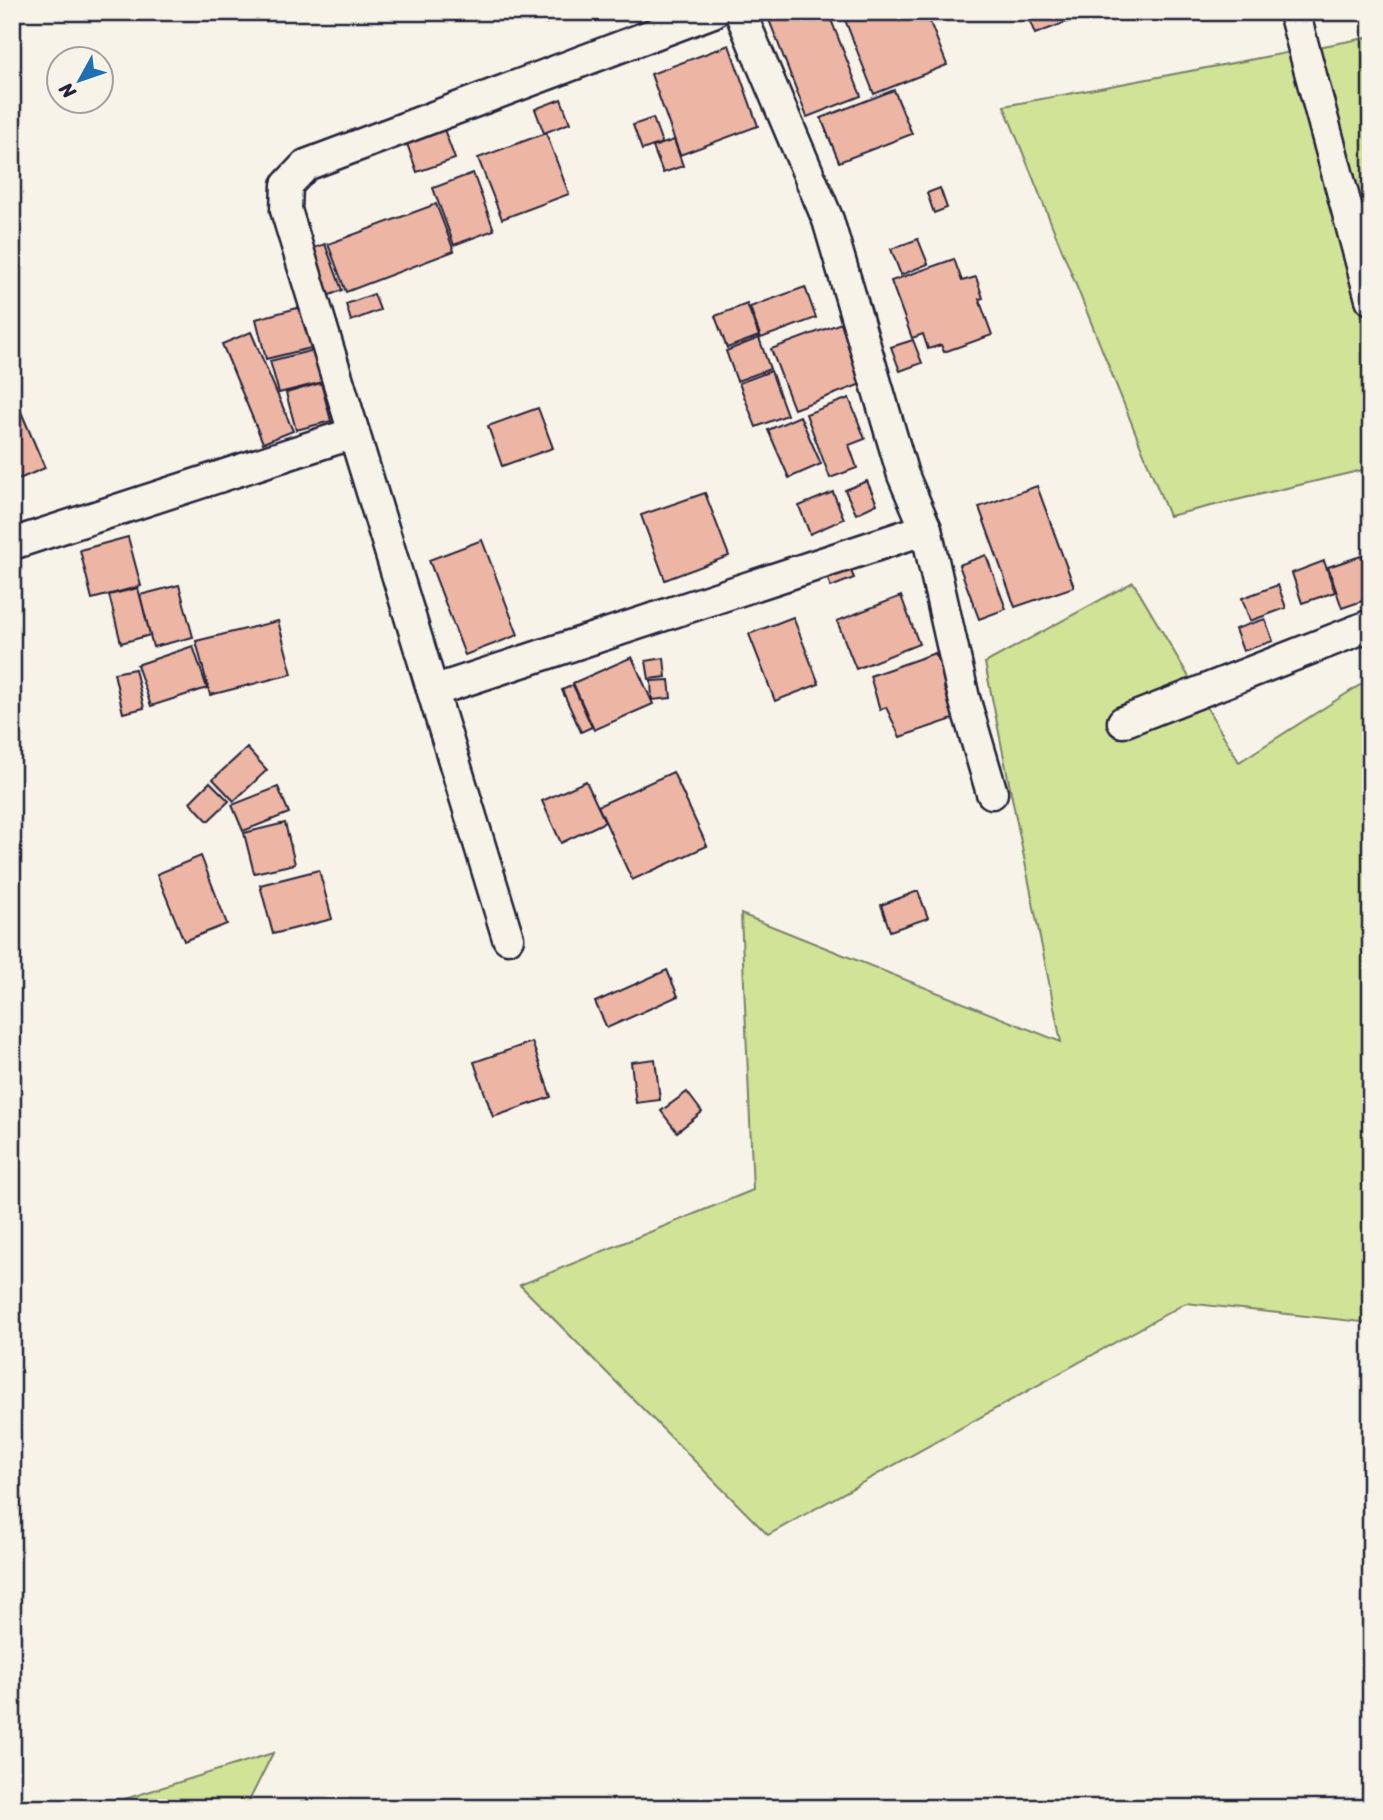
<svg xmlns="http://www.w3.org/2000/svg" width="1383" height="1820" font-family="Sriracha,sans-serif">
<rect width="100%" height="100%" fill="#f7f3e8"/>
<filter id="ink" filterUnits="userSpaceOnUse"><feTurbulence type="fractalNoise" baseFrequency=".0143" numOctaves="2"/><feDisplacementMap in="SourceGraphic" scale="14" xChannelSelector="R" yChannelSelector="G"/><feConvolveMatrix kernelMatrix="1 2 1 2 8 2 1 2 1" color-interpolation-filters="sRGB"/></filter>
<g filter="url(#ink)">
<g fill="#d0e397" stroke="#798269" stroke-width="2">
<path d="M 1371,37 L 1371,468 L 1169,516 L 1004,106 Z"/>
<path d="M 1133,582 L 1239,762 L 1371,678 L 1371,1323 L 1186,1303 L 768,1535 L 520,1285 L 753,1190 L 741,914 L 1061,1042 L 985,663 Z"/>
<path d="M 273,1753 L 248,1803 L 248,1808 L 96,1808 Z"/>
</g>
<g fill="#edb5a4" stroke="#22223b" stroke-width="2">
<path d="M 542,12 L 574,12 L 546,23 Z"/>
<path d="M 766,12 L 828,12 L 861,96 L 807,117 Z"/>
<path d="M 842,12 L 926,12 L 947,65 L 874,94 Z"/>
<path d="M 1046,12 L 1073,12 L 1075,19 L 1035,34 L 1029,19 Z"/>
<path d="M 729,45 L 758,126 L 680,155 L 651,74 Z"/>
<path d="M 894,90 L 912,134 L 839,162 L 821,118 Z"/>
<path d="M 561,99 L 570,123 L 544,133 L 535,109 Z"/>
<path d="M 653,118 L 662,143 L 642,150 L 633,125 Z"/>
<path d="M 442,124 L 455,159 L 417,172 L 405,138 Z"/>
<path d="M 546,133 L 569,194 L 502,219 L 478,158 Z"/>
<path d="M 674,140 L 683,166 L 663,173 L 653,147 Z"/>
<path d="M 473,173 L 494,230 L 454,245 L 433,188 Z"/>
<path d="M 940,188 L 947,208 L 934,213 L 927,193 Z"/>
<path d="M 436,204 L 454,251 L 346,292 L 328,244 Z"/>
<path d="M 918,239 L 928,264 L 901,275 L 891,249 Z"/>
<path d="M 325,244 L 342,290 L 323,298 L 306,251 Z"/>
<path d="M 954,259 L 962,281 L 976,277 L 983,298 L 979,299 L 992,335 L 944,352 L 941,345 L 928,349 L 923,334 L 912,338 L 891,281 Z"/>
<path d="M 805,287 L 816,318 L 761,338 L 750,307 Z"/>
<path d="M 374,294 L 380,310 L 351,321 L 346,304 Z"/>
<path d="M 747,304 L 759,336 L 727,348 L 715,316 Z"/>
<path d="M 305,306 L 315,347 L 266,359 L 256,319 Z"/>
<path d="M 852,319 L 875,379 L 794,409 L 771,349 Z"/>
<path d="M 251,332 L 293,431 L 263,443 L 222,344 Z"/>
<path d="M 759,338 L 770,369 L 737,381 L 726,351 Z"/>
<path d="M 913,340 L 922,363 L 900,371 L 891,347 Z"/>
<path d="M 314,350 L 323,382 L 279,393 L 270,361 Z"/>
<path d="M 771,371 L 787,415 L 756,427 L 739,383 Z"/>
<path d="M 321,383 L 331,421 L 296,430 L 286,393 Z"/>
<path d="M 849,398 L 865,439 L 849,445 L 857,468 L 830,478 L 806,414 Z"/>
<path d="M 19,407 L 45,468 L 12,482 L 12,410 Z"/>
<path d="M 538,408 L 553,448 L 502,466 L 488,426 Z"/>
<path d="M 800,416 L 821,464 L 789,478 L 768,430 Z"/>
<path d="M 867,481 L 877,504 L 856,514 L 845,490 Z"/>
<path d="M 1037,486 L 1074,587 L 1015,607 L 979,507 Z"/>
<path d="M 833,492 L 844,519 L 810,534 L 799,506 Z"/>
<path d="M 705,493 L 729,556 L 665,580 L 641,515 Z"/>
<path d="M 128,537 L 141,586 L 92,599 L 80,550 Z"/>
<path d="M 482,540 L 518,635 L 465,655 L 429,560 Z"/>
<path d="M 844,554 L 854,578 L 831,587 L 821,563 Z"/>
<path d="M 986,555 L 1006,609 L 979,619 L 959,565 Z"/>
<path d="M 1364,555 L 1371,573 L 1371,598 L 1342,608 L 1328,567 Z"/>
<path d="M 1324,561 L 1335,592 L 1302,603 L 1292,573 Z"/>
<path d="M 179,585 L 193,637 L 153,647 L 140,595 Z"/>
<path d="M 1278,585 L 1286,608 L 1250,621 L 1242,598 Z"/>
<path d="M 138,588 L 150,635 L 121,643 L 109,595 Z"/>
<path d="M 901,596 L 919,644 L 856,669 L 837,621 Z"/>
<path d="M 793,617 L 819,684 L 775,701 L 749,634 Z"/>
<path d="M 1265,619 L 1273,641 L 1243,651 L 1235,629 Z"/>
<path d="M 278,621 L 292,674 L 210,695 L 196,641 Z"/>
<path d="M 193,646 L 207,688 L 151,706 L 137,665 Z"/>
<path d="M 935,653 L 949,686 L 944,688 L 956,718 L 900,737 L 886,707 L 880,710 L 870,676 Z"/>
<path d="M 632,657 L 653,704 L 594,730 L 573,683 Z"/>
<path d="M 664,658 L 666,677 L 649,679 L 646,661 Z"/>
<path d="M 135,669 L 144,708 L 123,713 L 114,673 Z"/>
<path d="M 669,680 L 671,698 L 652,700 L 651,681 Z"/>
<path d="M 573,685 L 592,727 L 581,732 L 562,690 Z"/>
<path d="M 247,748 L 267,770 L 234,801 L 213,779 Z"/>
<path d="M 673,772 L 707,846 L 632,880 L 598,806 Z"/>
<path d="M 586,781 L 605,822 L 561,843 L 542,801 Z"/>
<path d="M 210,782 L 229,801 L 208,821 L 190,802 Z"/>
<path d="M 278,787 L 289,813 L 243,831 L 232,805 Z"/>
<path d="M 285,823 L 295,864 L 254,873 L 244,833 Z"/>
<path d="M 201,856 L 227,924 L 184,941 L 157,874 Z"/>
<path d="M 319,870 L 332,919 L 273,934 L 260,885 Z"/>
<path d="M 918,891 L 928,918 L 890,931 L 881,905 Z"/>
<path d="M 667,970 L 678,996 L 607,1028 L 595,1002 Z"/>
<path d="M 532,1042 L 551,1097 L 493,1117 L 474,1062 Z"/>
<path d="M 655,1059 L 660,1100 L 636,1103 L 631,1062 Z"/>
<path d="M 687,1092 L 702,1112 L 677,1132 L 661,1111 Z"/>
</g>
<g fill="none" stroke-linecap="round" stroke-linejoin="round">
<defs>
<g id="minor">
<path d="M 740,12 L 828,220 L 903,475 L 926,529 L 964,698 L 992,793"/>
<path d="M 1294,12 L 1371,299"/>
<path d="M 12,544 L 354,433"/>
<path d="M 433,691 L 926,529"/>
<path d="M 1123,722 L 1371,625"/>
<path d="M 508,938 L 286,210 L 287,185 L 306,165 L 713,12"/>
</g>
</defs>
<use href="#minor" stroke="#22223b" stroke-width="35"/>
<use href="#minor" stroke="#f7f3e8" stroke-width="30"/>
</g>
</g>
<rect width="1383" height="1820" fill="none" stroke="#f7f3e8" stroke-width="42"/>
<rect x="21" y="21" width="1341" height="1778" fill="none" stroke="#22223b" stroke-width="2.5" filter="url(#ink)"/>
<g transform="translate(80 80) rotate(230)"><circle r="33" fill="#f7f3e8" stroke="#a29fa3" stroke-width="2"/>
<path d="M0-5L12 26L0 18L-12 26Z" fill="#1f6fb2"/>
<text y="-10" font-size="19" font-weight="bold" text-anchor="middle" fill="#22223b">N</text>
</g>
</svg>
